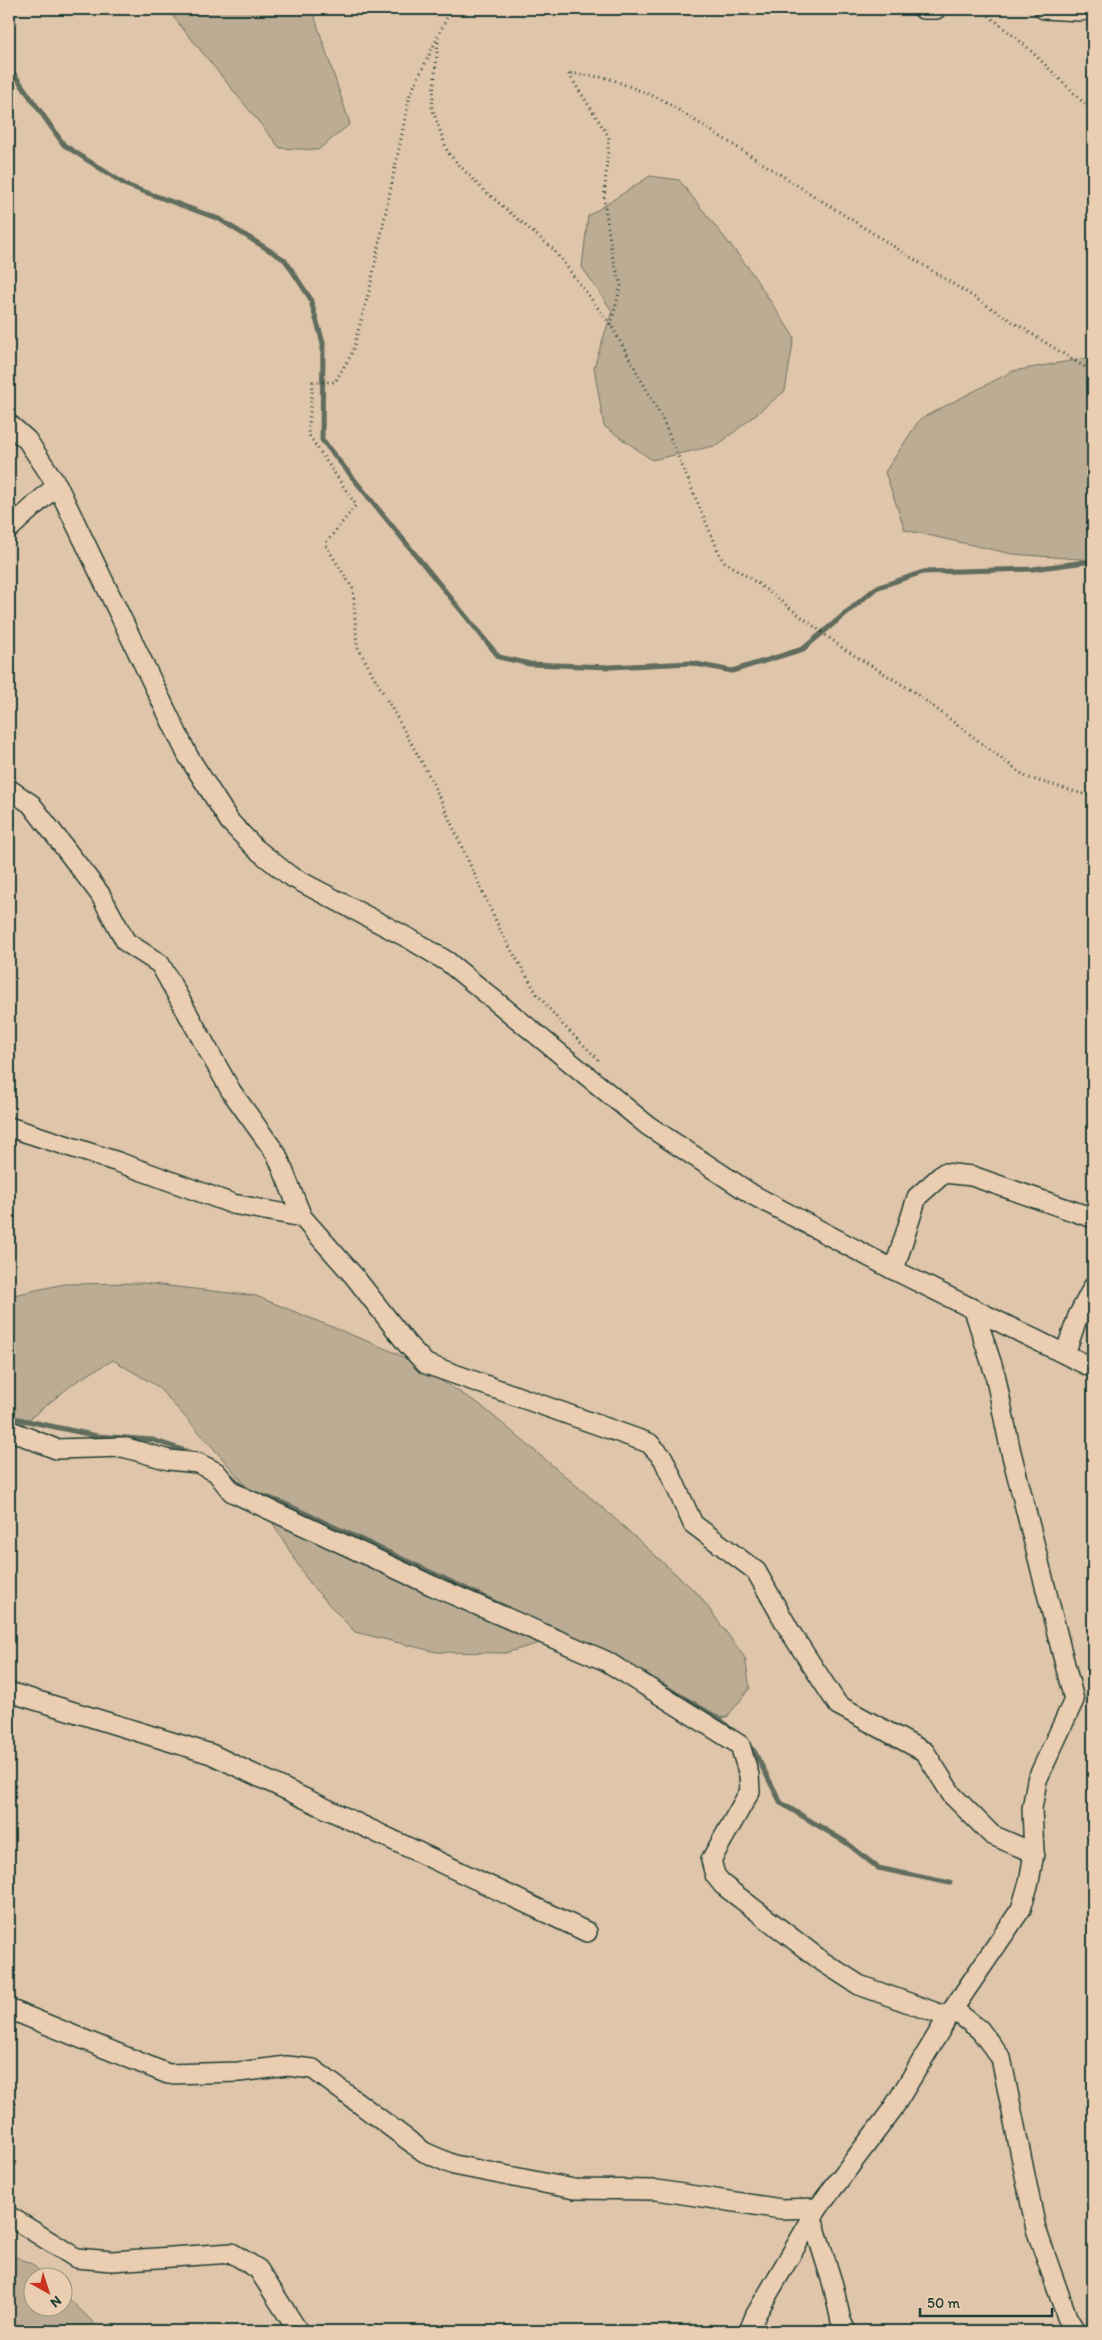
<svg xmlns="http://www.w3.org/2000/svg" width="1102" height="2340" font-family="Itim,sans-serif">
<rect width="100%" height="100%" fill="#dfc5aa"/>
<filter id="ink" filterUnits="userSpaceOnUse"><feTurbulence type="fractalNoise" baseFrequency=".02" numOctaves="2"/><feDisplacementMap in="SourceGraphic" scale="10" xChannelSelector="R" yChannelSelector="G"/><feConvolveMatrix kernelMatrix="1 2 1 2 8 2 1 2 1" color-interpolation-filters="sRGB"/></filter>
<g filter="url(#ink)">
<g fill="#bcac94" stroke="#6e7464">
<path d="M 167,9 L 312,9 L 350,124 L 318,150 L 280,148 Z"/>
<path d="M 650,176 L 679,180 L 747,266 L 794,337 L 785,391 L 718,445 L 652,460 L 604,426 L 594,367 L 612,311 L 582,267 L 588,216 Z"/>
<path d="M 1093,357 L 1093,560 L 1012,554 L 905,530 L 885,472 L 920,419 L 1013,371 Z"/>
<path d="M 143,1283 L 256,1296 L 396,1353 L 479,1404 L 603,1508 L 699,1595 L 745,1658 L 750,1688 L 727,1717 L 695,1720 L 561,1637 L 505,1653 L 436,1652 L 355,1632 L 310,1584 L 260,1502 L 209,1443 L 157,1386 L 113,1360 L 77,1381 L 23,1424 L 9,1430 L 9,1296 L 64,1284 Z"/>
<path d="M 9,2254 L 32,2264 L 46,2277 L 32,2278 L 32,2308 L 62,2308 L 63,2293 L 102,2331 L 9,2331 Z"/>
</g>
<g fill="none" stroke-linecap="round" stroke-linejoin="round">
<g stroke="#616c5d" stroke-width="5">
<path d="M 9,67 L 64,145 L 126,185 L 219,219 L 285,260 L 310,298 L 323,343 L 322,440 L 499,657 L 530,664 L 610,667 L 691,663 L 732,671 L 803,649 L 876,588 L 923,572 L 1033,569 L 1093,561"/>
<path d="M 9,1417 L 97,1436 L 153,1440 L 198,1455"/>
<path d="M 225,1470 L 246,1490"/>
<path d="M 254,1493 L 281,1502 L 507,1608"/>
<path d="M 645,1675 L 721,1720 L 729,1728"/>
<path d="M 746,1744 L 754,1751 L 781,1803 L 847,1843 L 878,1868 L 950,1883"/>
</g>
<defs>
<g id="minor">
<path d="M 923,9 L 936,9"/>
<path d="M 1044,9 L 1080,11 L 1093,9"/>
<path d="M 9,424 L 27,440 L 57,485 L 188,756 L 230,822 L 255,848 L 290,876 L 410,939 L 448,962 L 647,1125 L 753,1195 L 894,1270 L 1093,1368"/>
<path d="M 9,529 L 57,485"/>
<path d="M 9,789 L 31,804 L 100,894 L 126,942 L 160,964 L 231,1091 L 277,1155 L 302,1217 L 354,1276 L 407,1344 L 426,1364 L 649,1443 L 663,1458 L 693,1524 L 756,1571 L 791,1633 L 838,1705 L 925,1752 L 952,1795 L 992,1835 L 1034,1853"/>
<path d="M 9,1127 L 118,1162 L 233,1204 L 302,1217"/>
<path d="M 894,1270 L 917,1197 L 944,1173 L 972,1176 L 1093,1218"/>
<path d="M 1065,1354 L 1078,1316 L 1093,1287"/>
<path d="M 9,1430 L 56,1449 L 123,1447 L 169,1460 L 198,1463 L 216,1472 L 232,1492 L 433,1586 L 606,1661 L 740,1745 L 749,1775 L 750,1791 L 711,1860 L 715,1875 L 723,1885 L 823,1962 L 859,1985 L 948,2017"/>
<path d="M 9,1692 L 211,1754 L 587,1932"/>
<path d="M 9,2009 L 168,2074 L 239,2072 L 287,2066 L 313,2069 L 424,2152 L 454,2165 L 574,2189 L 657,2190 L 781,2209 L 818,2208 L 892,2110 L 953,2009 L 1021,1909 L 1029,1882 L 1034,1853 L 1032,1809 L 1037,1780 L 1074,1700 L 1010,1448 L 995,1374 L 974,1310"/>
<path d="M 953,2009 L 980,2030 L 1001,2058 L 1036,2229 L 1067,2317 L 1075,2331"/>
<path d="M 9,2216 L 76,2258 L 112,2261 L 232,2253 L 258,2269 L 298,2331"/>
<path d="M 812,2218 L 833,2285 L 841,2321 L 846,2331"/>
<path d="M 749,2331 L 755,2316 L 818,2208"/>
</g>
</defs>
<use href="#minor" stroke="#1f3d34" stroke-width="22"/>
<g stroke="#1f3d34" stroke-width="3" stroke-dasharray="1 4" stroke-linecap="butt">
<path d="M 451,9 L 410,95 L 370,288 L 352,353 L 335,382 L 313,382 L 308,434 L 356,505 L 325,544 L 353,589 L 357,646 L 430,777 L 502,934 L 537,994 L 562,1024 L 598,1059 L 598,1063"/>
<path d="M 981,9 L 1027,47 L 1093,112"/>
<path d="M 438,42 L 432,108 L 448,153 L 480,187 L 553,249 L 611,325 L 661,416 L 722,560 L 760,585 L 841,647 L 914,692 L 1026,777 L 1093,797"/>
<path d="M 611,325 L 621,285 L 612,255 L 604,199 L 609,137 L 568,73 L 608,78 L 661,99 L 1081,365 L 1093,370"/>
</g>
<use href="#minor" stroke="#ebceb2" stroke-width="19"/>
</g>
</g>
<rect width="1102" height="2340" fill="none" stroke="#ebceb2" stroke-width="30"/>
<rect x="15" y="15" width="1072" height="2310" fill="none" stroke="#1f3d34" stroke-width="2" filter="url(#ink)"/>
<g transform="translate(48 2292) rotate(141)"><circle r="24" fill="#ebceb2" stroke="#999480"/>
<path d="M0-4L9 19L0 12L-9 19Z" fill="#c8321e"/>
<text y="-8" font-size="14" font-weight="bold" text-anchor="middle" fill="#1f3d34">N</text>
</g>
<path d="M920 2308v8h132v-8" fill="none" stroke="#1f3d34" stroke-width="2.5"/>
<text x="927" y="2308" font-size="15" fill="#1f3d34" stroke="#ebceb2" stroke-width="4" paint-order="stroke">50 m</text>
</svg>
